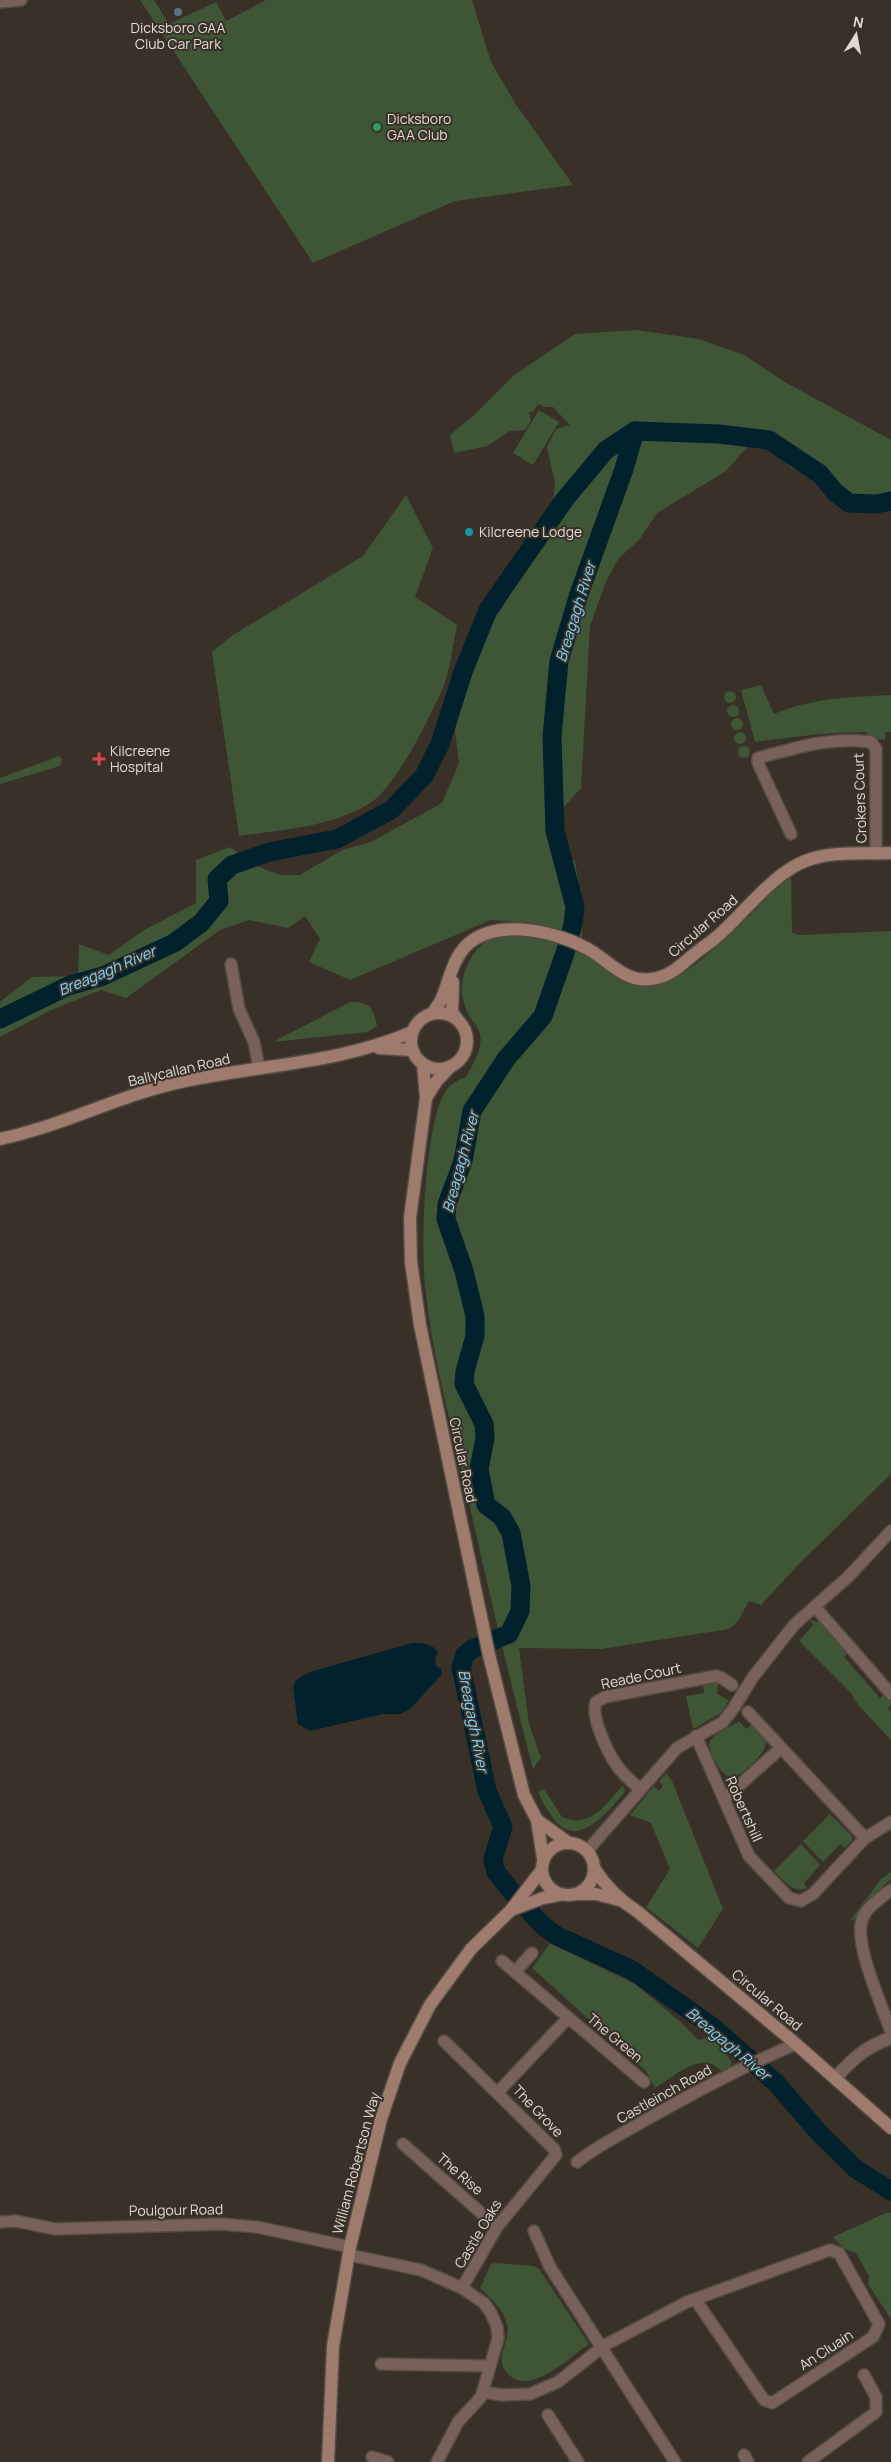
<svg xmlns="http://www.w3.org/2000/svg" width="891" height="2462" font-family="Manrope,sans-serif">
<rect width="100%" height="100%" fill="#393027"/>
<g fill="#3e5635">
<path d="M 140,0 L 154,0 L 169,24 L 216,2 L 226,21 L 266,0 L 472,0 L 491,62 L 515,103 L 573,185 L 455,201 L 313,263 Z"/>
<path d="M 636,330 L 699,339 L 744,355 L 783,381 L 891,440 L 891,502 L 878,504 L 848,500 L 819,479 L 791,468 L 771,441 L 748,446 L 726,471 L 657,513 L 639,540 L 618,559 L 605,584 L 590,626 L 581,788 L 564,807 L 550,832 L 562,856 L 575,861 L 582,906 L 582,940 L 532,923 L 491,920 L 350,980 L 309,962 L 320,939 L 305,916 L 288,928 L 249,920 L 220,930 L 126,998 L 101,990 L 51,1010 L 0,1037 L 0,1002 L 32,977 L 78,976 L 79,944 L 109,955 L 144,930 L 196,903 L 196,860 L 230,847 L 254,865 L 280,875 L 300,875 L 342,850 L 371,842 L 442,803 L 459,763 L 455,731 L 462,693 L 485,631 L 502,608 L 552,515 L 555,483 L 547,447 L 556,429 L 570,425 L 553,407 L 545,407 L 538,404 L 533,412 L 529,412 L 531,421 L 525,430 L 510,431 L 487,446 L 454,453 L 450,435 L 474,415 L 513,376 L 575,334 Z"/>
<path d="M 539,410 L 559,422 L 533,465 L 513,453 Z"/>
<path d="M 406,495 L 433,548 L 415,597 L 457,625 C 453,644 451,666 444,685 C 432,714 396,787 370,803 C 333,827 281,830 239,836 L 212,652 L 233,635 L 363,556 Z"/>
<path d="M 761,685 L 774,714 C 811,698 851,697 891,695 L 891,732 L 885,732 L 885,740 L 867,738 L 867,732 C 829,732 792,737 755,742 L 741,690 Z"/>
<circle cx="730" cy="697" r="6"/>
<circle cx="733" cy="711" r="6"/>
<circle cx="737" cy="724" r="6"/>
<circle cx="740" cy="738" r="6"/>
<circle cx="744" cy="752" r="6"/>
<path d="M 59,756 L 62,760 L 60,766 L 0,784 L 0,778 Z"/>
<path d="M 791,873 L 792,933 L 800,935 L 891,931 L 891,1474 L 799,1564 L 761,1605 L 749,1601 L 738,1621 L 729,1629 L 601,1649 L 519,1648 L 529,1724 L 541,1758 L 533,1769 C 507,1670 484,1571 462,1471 C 447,1407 429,1341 424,1274 C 422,1233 425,1125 445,1092 C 450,1084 458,1080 466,1077 C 473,1064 485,1046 479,1031 C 477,1025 471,1020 469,1015 C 457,994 461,971 475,952 C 496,921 552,934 579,950 C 607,966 620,994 659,984 C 697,975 761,903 791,873 Z"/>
<path d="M 350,1002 C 370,1002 373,1007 377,1026 L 367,1032 L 273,1042 Z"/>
<path d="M 811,1620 L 818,1622 L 821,1620 L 850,1651 L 844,1657 L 880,1698 L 885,1693 L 891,1699 L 891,1705 L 888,1708 L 891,1712 L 891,1740 L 858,1705 L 851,1693 L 799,1641 L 813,1625 L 810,1621 Z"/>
<path d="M 715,1681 L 718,1684 L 717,1694 L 729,1700 L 721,1713 L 693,1729 L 686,1696 L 704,1693 L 703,1683 Z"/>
<path d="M 739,1721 L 746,1729 L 752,1724 C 756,1728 763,1734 766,1739 C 770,1750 741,1778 731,1777 C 720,1775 711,1755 709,1745 C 712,1731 729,1729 739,1721 Z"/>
<path d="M 666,1773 L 672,1781 L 723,1909 L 698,1948 L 646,1907 L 670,1869 L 651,1823 L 630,1815 L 654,1786 L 659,1791 L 663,1786 L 659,1782 Z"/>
<path d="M 623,1785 L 625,1792 C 590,1833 566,1854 538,1792 L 544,1789 L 562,1817 C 591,1829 605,1805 623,1785 Z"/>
<path d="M 830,1814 L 852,1836 L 852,1840 L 845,1848 L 840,1844 L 823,1862 L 803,1841 Z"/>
<path d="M 801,1844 L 820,1865 L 804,1883 L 807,1888 C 792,1894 784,1881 774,1871 Z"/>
<path d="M 891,1872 L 891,1879 L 882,1887 L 882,1891 L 859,1916 L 849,1922 L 881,1879 Z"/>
<path d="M 550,1943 L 635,1984 L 683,2024 L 698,2040 L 711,2037 L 731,2061 L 731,2066 L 721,2071 C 702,2049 674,2077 655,2088 L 646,2071 L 532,1968 Z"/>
<path d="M 886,2213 L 891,2213 L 891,2319 L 868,2284 L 869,2276 L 856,2253 L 845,2249 L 833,2237 Z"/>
<path d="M 496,2263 L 534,2266 L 539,2269 L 589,2344 C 570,2357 531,2395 510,2376 C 506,2373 503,2368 502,2363 C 500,2350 510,2339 507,2325 C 503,2308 492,2300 480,2288 L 491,2264 Z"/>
</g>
<g fill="#01212d">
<path d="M 891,498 L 891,506 L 881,509 L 853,506 L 854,502 Z"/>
<path d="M 412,1643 C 422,1643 433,1643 438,1653 L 435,1658 L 436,1666 L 441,1669 L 442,1674 L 410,1709 L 400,1714 L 382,1714 L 310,1731 L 298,1724 L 293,1687 L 296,1680 L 310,1672 Z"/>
</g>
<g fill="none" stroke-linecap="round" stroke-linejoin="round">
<g stroke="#01212d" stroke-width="19">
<path d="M 635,431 L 624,469 L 579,594 L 559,661 L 552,737 L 555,831 L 575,907 L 573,924 L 565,953 L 543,1016 L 506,1059 L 472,1111 L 463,1161 L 447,1204 L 446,1219 L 464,1271 L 475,1316 L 475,1336 L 465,1371 L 464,1384 L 484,1424 L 485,1438 L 479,1469 L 486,1505 L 502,1517 L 511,1533 L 521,1586 L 520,1611 L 509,1634 L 472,1649 L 465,1655 L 461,1667 L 487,1791 L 503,1827 L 493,1859 L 496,1872 L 512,1892 L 542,1925 L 557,1936 L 632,1970 L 713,2027 L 776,2083 L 820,2134 L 856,2169 L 891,2191"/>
<path d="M 0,1019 L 68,986 L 103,976 L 174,943 L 201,923 L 219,901 L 217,879 L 232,865 L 269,852 L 337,839 L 391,810 L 424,776 L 440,744 L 463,672 L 488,610 L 565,499 L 606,450 L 635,431 L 719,434 L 769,440 L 820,474 L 835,492 L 849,503 L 876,504 L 891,501"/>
</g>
<defs>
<g id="minor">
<path d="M 0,2 L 21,0"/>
<path d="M 791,834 L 758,763 L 758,758 C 795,748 832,736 871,742 L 876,749 L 876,854"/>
<path d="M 231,964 L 239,1009 L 254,1042 L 259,1068"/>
<path d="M 815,1607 L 891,1694"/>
<path d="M 748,1712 L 865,1838"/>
<path d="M 696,1736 L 749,1856 L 789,1898 L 801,1901 L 813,1894 L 865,1838 L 891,1822"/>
<path d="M 640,1789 C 635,1784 628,1779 623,1773 C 611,1761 590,1718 596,1702 L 605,1697 L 716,1676 L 722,1678 L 732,1685"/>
<path d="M 724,1799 L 781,1748"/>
<path d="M 587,1851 L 677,1748 L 723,1722 L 733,1709 L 753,1677 L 794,1625 L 848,1577 L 891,1531"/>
<path d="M 891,1890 C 882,1897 868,1906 863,1917 C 852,1941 882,2005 891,2032"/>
<path d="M 502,1961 L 644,2082"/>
<path d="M 515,1972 L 532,1953"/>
<path d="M 498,2092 L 568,2018"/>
<path d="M 403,2144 L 497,2227"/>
<path d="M 577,2162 C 597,2146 620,2135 642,2122 C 692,2094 743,2066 796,2044"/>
<path d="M 0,2222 L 16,2221 L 55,2229 L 222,2224 L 257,2227 L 350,2247"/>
<path d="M 534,2231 L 550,2267 L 675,2462"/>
<path d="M 349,2255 L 421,2270 L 462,2288 L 497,2227 L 556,2155 L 554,2149 L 444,2041"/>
<path d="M 381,2364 L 489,2366"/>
<path d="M 483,2392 L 502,2395 L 530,2394 L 558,2382 L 605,2345 L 687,2302 L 830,2250 L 839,2253 L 879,2324 L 873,2337 L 772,2403 L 764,2400 L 695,2299"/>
<path d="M 548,2415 L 578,2462"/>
<path d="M 744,2455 L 748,2462"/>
<path d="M 372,2457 L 388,2462"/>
<path d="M 437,2462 L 458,2422 L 481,2397 L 498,2339 L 497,2327 L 491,2313 L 484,2303 L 462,2288"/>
<path d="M 808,2462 L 876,2412 L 876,2397 L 864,2375"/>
</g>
<path id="tertiary" d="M 835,2078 C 854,2058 865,2047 891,2038"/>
<g id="secondary">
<path d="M 453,982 L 452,1012 L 458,1020"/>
<circle cx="439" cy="1041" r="28"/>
<path d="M 432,1014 C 435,1009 440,1003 442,998 C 450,979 452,959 468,944 C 499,917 561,932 593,952 C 614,966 629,985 657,978 C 671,975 681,965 692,956 C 700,949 710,943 719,935 C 745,912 775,871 808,860 C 834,851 864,854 891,853"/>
<path d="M 379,1048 L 412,1050"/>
<path d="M 423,1064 L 426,1098 L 410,1218 L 411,1262 L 420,1325 L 489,1655 L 524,1795 L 537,1820 L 543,1858"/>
<path d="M 426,1098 L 436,1082 L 450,1067"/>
<path d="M 0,1139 C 63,1126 121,1094 185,1081 C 260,1065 341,1063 412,1032"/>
<path d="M 537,1820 L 569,1843"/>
<circle cx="568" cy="1869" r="26"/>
<path d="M 594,1868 C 606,1887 619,1900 638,1912 L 796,2044 L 891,2128"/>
<path d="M 578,1894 L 596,1894 L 619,1900"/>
<path d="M 511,1910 L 543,1898 L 559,1895"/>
<path d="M 328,2462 L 333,2346 L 350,2247 L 381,2119 L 400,2063 L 430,2005 L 471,1949 L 511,1910 L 541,1871"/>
</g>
</defs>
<use href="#minor" stroke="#544b43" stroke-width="14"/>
<use href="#tertiary" stroke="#544b43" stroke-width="15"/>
<use href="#secondary" stroke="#544b43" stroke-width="15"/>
<use href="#minor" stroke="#786158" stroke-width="11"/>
<use href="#tertiary" stroke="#786158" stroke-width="12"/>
<use href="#secondary" stroke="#9e7b6d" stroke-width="12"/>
</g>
<circle fill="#5c6f8a" stroke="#393027" stroke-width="2" cx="178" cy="12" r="5"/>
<circle fill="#2e9e5b" stroke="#393027" stroke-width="2" cx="377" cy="127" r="5"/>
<circle fill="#0f9aa8" stroke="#393027" stroke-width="2" cx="469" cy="532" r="5"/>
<path fill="#e0444e" stroke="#393027" stroke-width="2" d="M96.5 751.5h5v5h5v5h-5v5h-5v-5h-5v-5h5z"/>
<g text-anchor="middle" stroke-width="4" stroke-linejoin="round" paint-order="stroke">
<g font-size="14" fill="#e0dad5" stroke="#393027" text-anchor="start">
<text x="178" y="33" text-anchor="middle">Dicksboro GAA<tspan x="178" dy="16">Club Car Park</tspan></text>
<text x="387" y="124">Dicksboro<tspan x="387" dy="16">GAA Club</tspan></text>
<text x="479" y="537">Kilcreene Lodge</text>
<text x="110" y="756">Kilcreene<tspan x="110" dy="16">Hospital</tspan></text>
</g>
<g font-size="14" fill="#e0dad5" stroke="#393027">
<text transform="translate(860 798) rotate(-92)" y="5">Crokers Court</text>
<text transform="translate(703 926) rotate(-41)" y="5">Circular Road</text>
<text transform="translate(179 1070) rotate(-13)" y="5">Ballycallan Road</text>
<text transform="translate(463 1460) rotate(78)" y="5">Circular Road</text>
<text transform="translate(641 1676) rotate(-12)" y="5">Reade Court</text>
<text transform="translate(744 1809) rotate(66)" y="5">Robertshill</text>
<text transform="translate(767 2000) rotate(40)" y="5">Circular Road</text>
<text transform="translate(615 2038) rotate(40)" y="5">The Green</text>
<text transform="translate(664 2094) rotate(-29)" y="5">Castleinch Road</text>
<text transform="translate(538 2111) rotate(46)" y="5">The Grove</text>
<text transform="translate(356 2163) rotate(-75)" y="5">William Robertson Way</text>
<text transform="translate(460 2174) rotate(41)" y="5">The Rise</text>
<text transform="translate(176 2210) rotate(-1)" y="5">Poulgour Road</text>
<text transform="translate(478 2234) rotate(-59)" y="5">Castle Oaks</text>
<text transform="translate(826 2350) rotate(-33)" y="5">An Cluain</text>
</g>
<g font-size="15" font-style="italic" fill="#7cd6fd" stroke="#393027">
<text transform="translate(576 612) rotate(-73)" y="5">Breagagh River</text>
<text transform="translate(107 971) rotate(-23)" y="5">Breagagh River</text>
<text transform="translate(461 1162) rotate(-75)" y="5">Breagagh River</text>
<text transform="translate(473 1721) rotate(79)" y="5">Breagagh River</text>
<text transform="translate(728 2044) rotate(40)" y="5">Breagagh River</text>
</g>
</g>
<g transform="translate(856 35) rotate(11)" stroke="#393027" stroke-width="4" paint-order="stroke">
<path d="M0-4L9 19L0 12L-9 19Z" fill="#e0dad5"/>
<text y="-8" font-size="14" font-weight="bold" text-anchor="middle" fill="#e0dad5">N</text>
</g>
</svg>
